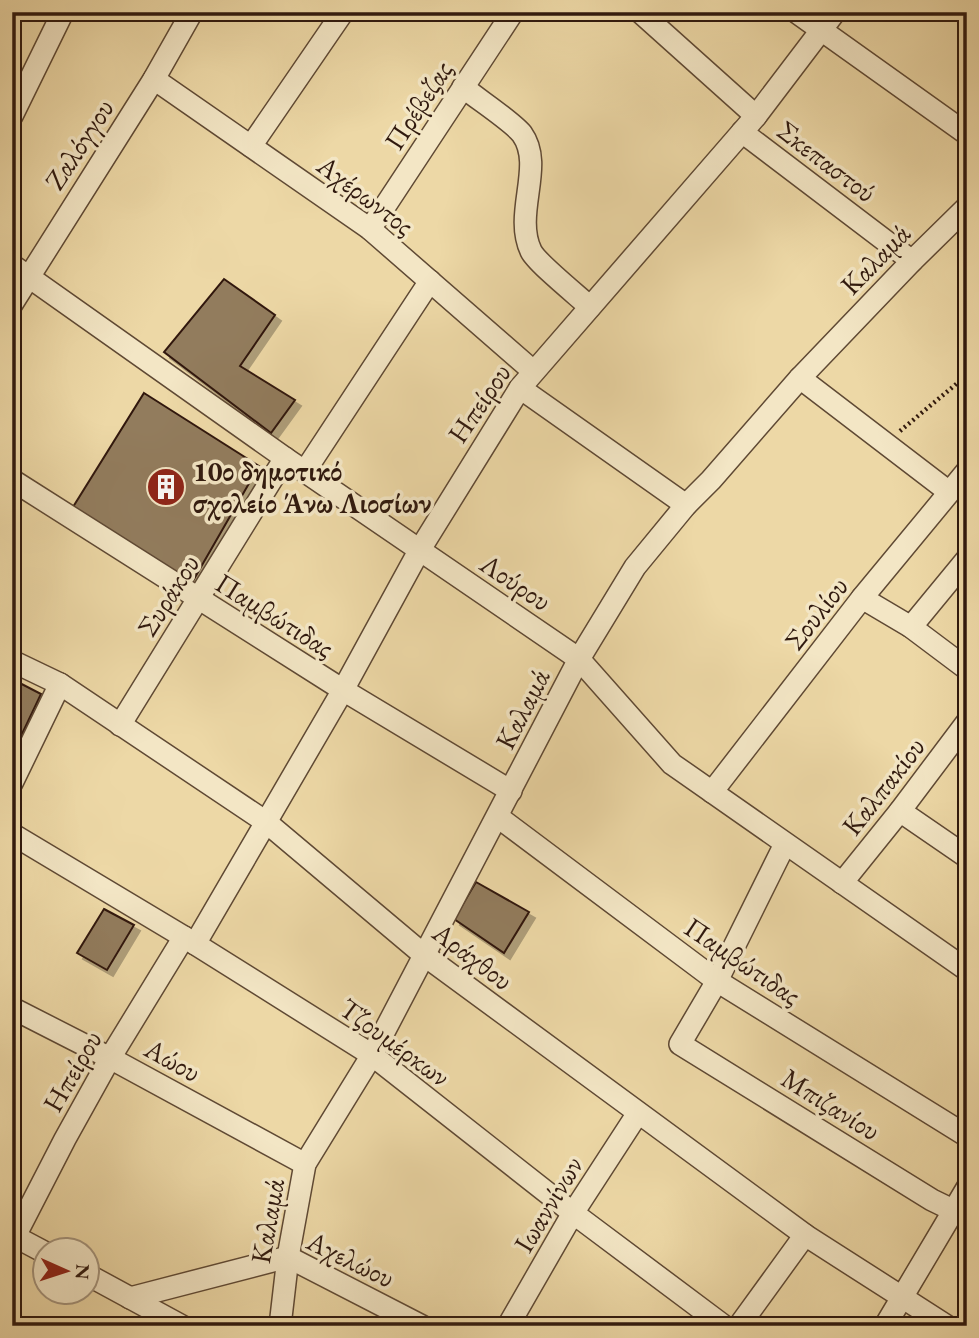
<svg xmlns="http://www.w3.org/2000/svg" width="979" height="1338" font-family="'EB Garamond',serif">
<defs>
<filter id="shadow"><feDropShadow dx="6" dy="6" stdDeviation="0" flood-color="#0004"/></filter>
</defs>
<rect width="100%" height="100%" fill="#edd8a6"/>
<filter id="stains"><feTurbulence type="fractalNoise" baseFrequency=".00286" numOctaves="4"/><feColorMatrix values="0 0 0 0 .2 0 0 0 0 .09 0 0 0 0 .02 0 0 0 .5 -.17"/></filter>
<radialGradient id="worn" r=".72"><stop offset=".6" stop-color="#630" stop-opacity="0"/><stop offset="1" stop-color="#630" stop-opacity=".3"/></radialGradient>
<g fill="#927c5d" stroke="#30190e" stroke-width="2" filter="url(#shadow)">
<path d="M 224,279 L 275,315 L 240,366 L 295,400 L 271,433 L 164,352 Z"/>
<path d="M 144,393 L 259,466 L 190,586 L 73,507 Z"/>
<path d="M 12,679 L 41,694 L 12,755 Z"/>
<path d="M 476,882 L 529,912 L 504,953 L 454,919 Z"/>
<path d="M 104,909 L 134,925 L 107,970 L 77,953 Z"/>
</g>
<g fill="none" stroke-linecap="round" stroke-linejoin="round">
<defs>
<g id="minor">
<path d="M 640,12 L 756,116"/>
<path d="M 796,12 L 967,134"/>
<path d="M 154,79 L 370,229 L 533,371"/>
<path d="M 463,87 C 476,98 513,122 522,134 C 545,166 513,213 531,251 C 536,262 578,296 590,307"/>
<path d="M 12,116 L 63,12"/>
<path d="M 742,132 L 912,261"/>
<path d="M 251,146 L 343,12"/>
<path d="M 370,229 L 513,12"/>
<path d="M 12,265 L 285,458 L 579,659 L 672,764 L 967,970"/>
<path d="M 12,304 L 154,79 L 192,12"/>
<path d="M 800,378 L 949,492"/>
<path d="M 520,388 L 686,505"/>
<path d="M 305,471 L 430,281"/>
<path d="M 12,480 L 343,690 L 511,791"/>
<path d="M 862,598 L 911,627 L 967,669"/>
<path d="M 911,627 L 967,559"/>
<path d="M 12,661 L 60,684 L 266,822 L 424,955 L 805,1235 L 947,1326"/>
<path d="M 120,725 L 285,458"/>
<path d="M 12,783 L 60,684"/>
<path d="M 712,792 L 862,598 L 967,471"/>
<path d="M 900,811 L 967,857"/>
<path d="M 498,817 L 717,981 L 967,1136"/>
<path d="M 12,834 L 184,937 L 372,1055 L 573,1213 L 724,1326"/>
<path d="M 785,844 L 717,981 L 680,1044 L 932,1200 L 967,1217"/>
<path d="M 842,883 L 900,811 L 967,722"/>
<path d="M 195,944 L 343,690 L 419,551 L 520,388 L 756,116 L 835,12"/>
<path d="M 12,1008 L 110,1058 L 305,1164"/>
<path d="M 12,1235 L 46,1253"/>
<path d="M 12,1242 L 65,1139 L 110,1058 L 184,937"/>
<path d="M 88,1275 L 182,1326"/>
<path d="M 130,1298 L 288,1257 L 422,1326"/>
<path d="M 280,1326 L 288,1257 L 305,1164 L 372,1055 L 579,659 L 635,567 L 686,505 L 711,480 L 800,378 L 912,261 L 967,207"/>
<path d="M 508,1326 L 573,1213 L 638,1113"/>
<path d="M 739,1326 L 805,1235"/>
<path d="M 885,1326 L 967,1188"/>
</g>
</defs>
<use href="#minor" stroke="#5f4934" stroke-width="24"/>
<path stroke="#30190e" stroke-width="4.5" stroke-dasharray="2 3.5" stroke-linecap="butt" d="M 900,431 L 967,375"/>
<use href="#minor" stroke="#f3e6c5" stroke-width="21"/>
</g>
<defs>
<symbol id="building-disc" viewBox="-11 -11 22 22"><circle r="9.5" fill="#8f2418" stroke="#f3e6c5"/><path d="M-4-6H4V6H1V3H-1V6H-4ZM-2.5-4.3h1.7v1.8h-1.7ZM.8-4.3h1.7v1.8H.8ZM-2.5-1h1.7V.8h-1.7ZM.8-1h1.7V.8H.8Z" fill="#fff"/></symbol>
</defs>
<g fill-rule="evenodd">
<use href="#building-disc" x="144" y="465" width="44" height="44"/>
</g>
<g text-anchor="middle" stroke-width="7" stroke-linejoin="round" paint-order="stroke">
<g font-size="28" fill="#30190e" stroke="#f3e6c5">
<text transform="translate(418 105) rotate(-57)" y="10">Πρέβεζας</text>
<text transform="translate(79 144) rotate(-57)" y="10">Ζαλόγγου</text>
<text transform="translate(827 161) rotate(37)" y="10">Σκεπαστού</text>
<text transform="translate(366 195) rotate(37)" y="10">Αχέρωντος</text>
<text transform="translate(875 259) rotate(-46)" y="10">Καλαμά</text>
<text transform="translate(479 403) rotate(-56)" y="10">Ηπείρου</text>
<text transform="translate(516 582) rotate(34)" y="10">Λούρου</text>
<text transform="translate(168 595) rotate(-58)" y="10">Συράκου</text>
<text transform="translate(816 613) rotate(-52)" y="10">Σουλίου</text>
<text transform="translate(275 615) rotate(32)" y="10">Παμβώτιδας</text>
<text transform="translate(522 709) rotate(-63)" y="10">Καλαμά</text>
<text transform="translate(883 786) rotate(-52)" y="10">Καλπακίου</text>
<text transform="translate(473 956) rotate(37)" y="10">Αράχθου</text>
<text transform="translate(743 961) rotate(34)" y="10">Παμβώτιδας</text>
<text transform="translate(395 1042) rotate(36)" y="10">Τζουμέρκων</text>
<text transform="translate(173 1060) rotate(29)" y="10">Αώου</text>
<text transform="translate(72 1071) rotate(-60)" y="10">Ηπείρου</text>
<text transform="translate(831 1104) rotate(32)" y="10">Μπιζανίου</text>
<text transform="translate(548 1204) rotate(-59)" y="10">Ιωαννίνων</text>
<text transform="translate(267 1221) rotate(-80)" y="10">Καλαμά</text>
<text transform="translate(351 1259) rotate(26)" y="10">Αχελώου</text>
</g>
<g font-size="28" font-weight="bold" fill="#30190e" stroke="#f3e6c5" text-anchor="start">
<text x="193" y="481">10ο δημοτικό<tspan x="193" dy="32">σχολείο Άνω Λιοσίων</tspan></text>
</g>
</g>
<rect width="979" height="1338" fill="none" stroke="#edd8a6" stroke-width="42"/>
<rect x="14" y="14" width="951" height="1310" fill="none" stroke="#30190e" stroke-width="3.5"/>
<rect x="21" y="21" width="937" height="1296" fill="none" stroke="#30190e" stroke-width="2"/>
<g transform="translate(66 1271) rotate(93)"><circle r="33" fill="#f3e6c5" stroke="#a5947c" stroke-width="2"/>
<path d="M0-5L12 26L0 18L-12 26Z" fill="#8f2418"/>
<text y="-10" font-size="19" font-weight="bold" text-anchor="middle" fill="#30190e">N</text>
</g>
<rect width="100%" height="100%" filter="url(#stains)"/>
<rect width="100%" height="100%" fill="url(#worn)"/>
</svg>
